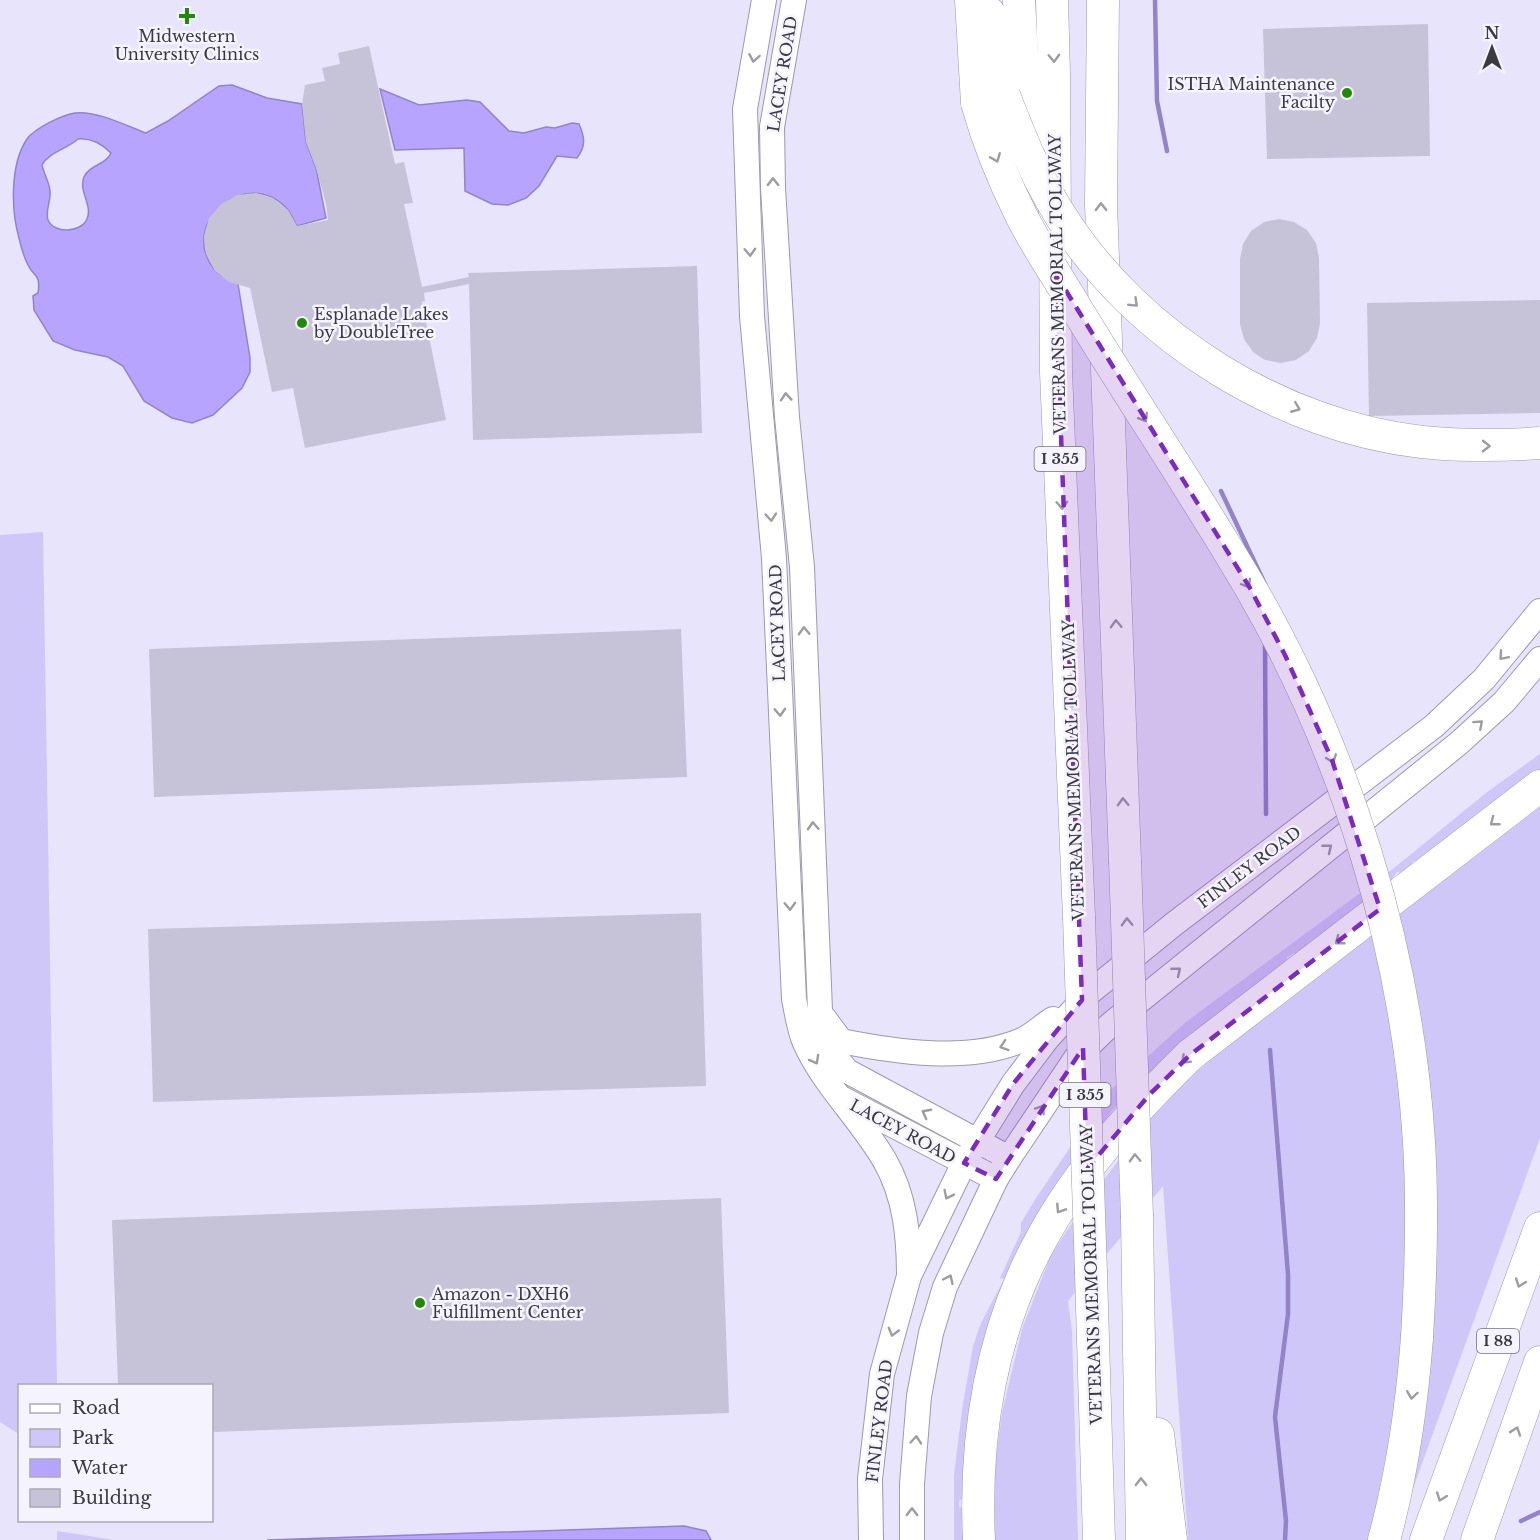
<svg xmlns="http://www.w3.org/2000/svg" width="1540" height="1540" font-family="'Libre Baskerville',serif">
<rect width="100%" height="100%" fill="#e8e4fb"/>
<g fill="#d0c7f9">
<path d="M 43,532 L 57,1385 L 20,1386 L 19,1434 L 0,1422 L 0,535 Z"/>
<path d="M 1540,754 L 1540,771 L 1421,863 L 1413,861 L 1409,872 L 1406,874 L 1397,872 L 1392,879 L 1393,884 L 1298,956 L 1294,953 L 1287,957 L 1287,964 L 1165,1061 L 1114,1108 L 1065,1177 L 965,1496 L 959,1501 L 959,1507 L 965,1509 L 966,1540 L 954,1540 L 954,1475 L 962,1410 L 973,1346 L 981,1323 L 1004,1279 L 1000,1278 L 1021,1232 L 1021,1223 L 1036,1198 L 1106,1094 L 1186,1022 L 1394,868 L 1486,793 Z"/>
<path d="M 1540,807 L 1540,1138 L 1407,1505 L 1395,1411 L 1369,1540 L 1188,1540 L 1163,1186 L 1068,1301 L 1072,1331 L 1078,1540 L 995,1540 L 995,1464 L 1002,1413 L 1022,1329 L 1051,1255 L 1068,1229 L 1158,1106 L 1228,1044 Z"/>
<path d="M 57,1531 L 108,1539 L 112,1540 L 57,1540 Z"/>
</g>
<g fill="#b7a4fe" stroke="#9284c6" stroke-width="1.5" fill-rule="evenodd">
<path d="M 232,85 L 267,98 L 302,104 L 306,142 L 316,168 L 326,218 L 297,226 C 294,221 291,214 288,210 C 249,164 177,222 214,269 C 219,276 231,280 238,284 L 250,358 L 250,372 L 242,388 L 213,415 L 192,423 L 172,418 L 144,401 L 123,366 L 108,357 L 75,350 L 53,341 L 34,310 L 33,296 L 38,293 C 41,273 34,278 28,265 C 24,257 21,247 19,238 C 11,210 10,164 27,139 C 35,128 62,115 75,113 C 95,110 127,126 146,133 L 168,121 L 219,86 ZM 78,139 C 90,138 102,144 111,153 C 106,165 89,165 84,177 C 78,191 93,205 87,219 C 81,233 54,234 48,220 C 45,211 51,201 50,192 C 50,183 44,175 42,165 C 49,152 67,149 78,139 Z"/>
<path d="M 380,89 L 419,105 L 467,100 L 480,102 L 509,131 L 524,133 L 546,127 L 555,128 L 572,123 L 579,124 C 585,138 586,146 577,158 L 557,156 L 539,186 L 526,198 L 508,205 L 492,204 L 465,191 L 464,148 L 395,150 Z"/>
<path d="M 684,1526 L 706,1531 L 711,1540 L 267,1540 Z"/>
</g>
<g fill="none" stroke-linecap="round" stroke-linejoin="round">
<g stroke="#9284c6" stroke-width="4.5">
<path d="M 1155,0 L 1157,101 L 1167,151"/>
<path d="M 1221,491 L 1265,584"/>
<path d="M 1265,643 L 1266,814"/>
<path d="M 1270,1050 L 1288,1274 L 1288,1314 L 1275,1417 L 1286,1521 L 1285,1540"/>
<path d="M 1521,1521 L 1540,1512"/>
</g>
</g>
<g fill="#c6c3d9">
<path d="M 1428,24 L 1430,156 L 1267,159 L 1263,29 Z"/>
<path d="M 369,46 L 395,164 L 404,162 L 413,203 L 404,204 L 422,287 L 469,277 L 468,273 L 697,266 L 702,433 L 473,440 L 469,284 L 424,293 L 425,301 L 422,302 L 446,420 L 305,448 L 293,388 L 272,392 L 250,288 L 229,282 L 215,271 L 206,254 L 204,236 L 209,218 L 221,204 L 237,195 L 256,193 L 273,198 L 288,210 L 297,226 L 328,220 L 326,204 L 316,168 L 306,142 L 302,104 L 305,85 L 325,81 L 322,68 L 340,64 L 338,53 Z"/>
<path d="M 1279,219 L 1294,222 L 1307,230 L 1316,243 L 1319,258 L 1320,323 L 1317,338 L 1309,351 L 1296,360 L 1281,363 L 1265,360 L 1253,352 L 1244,339 L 1240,324 L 1240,259 L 1243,244 L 1251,231 L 1264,222 Z"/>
<path d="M 1540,300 L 1540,413 L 1369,416 L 1367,303 Z"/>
<path d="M 681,629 L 687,777 L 154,797 L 149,649 Z"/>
<path d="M 701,913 L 706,1086 L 153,1102 L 148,929 Z"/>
<path d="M 721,1198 L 729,1413 L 212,1432 L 212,1386 L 118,1386 L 112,1220 Z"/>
</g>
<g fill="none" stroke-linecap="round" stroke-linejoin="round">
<defs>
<g id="secondary">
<path d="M 764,0 L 745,109 L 752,316 L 774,558 L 794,999 C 797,1013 799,1030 805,1043 C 825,1087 861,1119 885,1161 C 905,1196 909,1236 909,1276"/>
<path d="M 794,0 L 772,127 L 773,188 L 787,417 L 802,567 L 820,1010 L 828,1048 L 847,1071 L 1009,1158"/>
<path d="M 824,1018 L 841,1041 C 896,1052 969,1063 1022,1040 C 1033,1035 1043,1025 1053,1019"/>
<path d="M 843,1099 L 996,1179"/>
<path d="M 871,1540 L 870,1479 L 882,1374 L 909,1276 L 964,1163 L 1013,1084 L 1047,1039 L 1089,993 L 1174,924 L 1434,726 L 1484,679 L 1540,611"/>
<path d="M 912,1540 L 912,1484 L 919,1396 L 931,1333 L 945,1287 L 996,1179 L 1009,1158 L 1076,1058 L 1112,1023 L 1459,743 L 1504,702 L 1540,659"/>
</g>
<g id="motorway">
<path d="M 971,0 L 977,103"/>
<path d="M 1019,0 L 1023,75 L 1031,152"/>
<path d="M 1052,0 L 1054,74 L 1056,372 L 1079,917"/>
<path d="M 1103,0 L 1101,204 L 1125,861"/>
<path d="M 989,13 L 1004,95"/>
<path d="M 1137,1217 L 1142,1540"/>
<path d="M 1091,1273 L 1099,1540"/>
<path d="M 1158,1434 L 1171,1540"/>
<path d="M 979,1540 C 974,1436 991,1330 1042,1238 C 1080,1168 1134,1110 1190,1055 L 1540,786"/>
<path d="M 1384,1540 C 1402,1474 1412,1405 1417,1337"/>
<path d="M 1426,1540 L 1540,1228"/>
<path d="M 1477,1540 L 1540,1362"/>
</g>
</defs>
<use href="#secondary" stroke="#9d99af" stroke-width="26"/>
<use href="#motorway" stroke="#9d99af" stroke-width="33"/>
<use href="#secondary" stroke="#fff" stroke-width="24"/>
<use href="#motorway" stroke="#fff" stroke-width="32"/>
<defs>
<g id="motorway-bridge">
<path d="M 1004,95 C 1020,137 1037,179 1062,218 C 1139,338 1281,426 1422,442 C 1461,446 1500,446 1540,443"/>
<path d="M 977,103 C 988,142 1003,179 1021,215 C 1037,247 1058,277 1076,308 C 1133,402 1195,493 1250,587 C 1347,754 1407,950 1419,1142 C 1423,1207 1421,1272 1417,1337"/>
<path d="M 1125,861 L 1137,1217"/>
<path d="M 1079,917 L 1091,1273"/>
</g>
</defs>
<use href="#motorway-bridge" stroke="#9d99af" stroke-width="33" stroke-linecap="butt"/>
<use href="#motorway-bridge" stroke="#fff" stroke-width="32"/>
</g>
<defs><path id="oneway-chevron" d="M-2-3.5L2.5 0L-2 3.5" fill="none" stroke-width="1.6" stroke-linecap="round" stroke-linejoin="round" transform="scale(1.5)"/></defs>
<g stroke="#9d9ca1">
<use href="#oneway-chevron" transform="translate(754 58) rotate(100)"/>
<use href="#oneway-chevron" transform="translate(1054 58) rotate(88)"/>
<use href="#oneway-chevron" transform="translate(996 158) rotate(68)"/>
<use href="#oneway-chevron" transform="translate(773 182) rotate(-91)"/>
<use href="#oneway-chevron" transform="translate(1101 207) rotate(-91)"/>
<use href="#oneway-chevron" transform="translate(750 252) rotate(88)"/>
<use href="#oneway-chevron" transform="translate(1134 303) rotate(44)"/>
<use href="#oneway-chevron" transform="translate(786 397) rotate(-94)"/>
<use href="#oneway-chevron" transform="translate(1296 408) rotate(22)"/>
<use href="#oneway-chevron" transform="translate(1144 418) rotate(58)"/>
<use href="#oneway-chevron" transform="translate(1486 446) rotate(1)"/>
<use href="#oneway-chevron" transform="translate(1062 505) rotate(87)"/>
<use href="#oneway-chevron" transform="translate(771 517) rotate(85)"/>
<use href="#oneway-chevron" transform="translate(1247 584) rotate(59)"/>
<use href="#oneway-chevron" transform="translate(1116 624) rotate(-92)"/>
<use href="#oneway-chevron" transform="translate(804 631) rotate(-92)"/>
<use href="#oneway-chevron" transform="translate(1503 656) rotate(131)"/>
<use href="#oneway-chevron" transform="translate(780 712) rotate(87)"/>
<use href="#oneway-chevron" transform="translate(1479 724) rotate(-42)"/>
<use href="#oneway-chevron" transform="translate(1332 759) rotate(69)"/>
<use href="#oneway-chevron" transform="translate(1123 802) rotate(-92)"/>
<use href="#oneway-chevron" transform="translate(1494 822) rotate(142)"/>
<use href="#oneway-chevron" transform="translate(813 826) rotate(-93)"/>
<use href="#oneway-chevron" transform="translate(1328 848) rotate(-39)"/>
<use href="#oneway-chevron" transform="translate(790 906) rotate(88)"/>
<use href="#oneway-chevron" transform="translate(1127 922) rotate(-92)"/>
<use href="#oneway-chevron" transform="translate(1339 941) rotate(142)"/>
<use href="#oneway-chevron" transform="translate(1177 971) rotate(-39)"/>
<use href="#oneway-chevron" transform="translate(1004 1046) rotate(162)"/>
<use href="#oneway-chevron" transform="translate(815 1060) rotate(61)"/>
<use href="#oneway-chevron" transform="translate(1185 1060) rotate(137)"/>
<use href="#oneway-chevron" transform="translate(1041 1109) rotate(-56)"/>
<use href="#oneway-chevron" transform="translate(926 1113) rotate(-152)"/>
<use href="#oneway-chevron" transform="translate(1135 1158) rotate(-92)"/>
<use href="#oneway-chevron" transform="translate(948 1195) rotate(116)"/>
<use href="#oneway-chevron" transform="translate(1060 1209) rotate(123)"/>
<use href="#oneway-chevron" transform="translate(949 1279) rotate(-65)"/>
<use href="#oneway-chevron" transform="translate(1520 1283) rotate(110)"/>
<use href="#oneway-chevron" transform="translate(893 1332) rotate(105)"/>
<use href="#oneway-chevron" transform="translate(1412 1395) rotate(98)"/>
<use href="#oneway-chevron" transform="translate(1516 1431) rotate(-71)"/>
<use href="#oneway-chevron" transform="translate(916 1440) rotate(-85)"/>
<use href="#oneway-chevron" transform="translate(1141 1482) rotate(-91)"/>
<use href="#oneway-chevron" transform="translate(1441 1497) rotate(110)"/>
<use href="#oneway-chevron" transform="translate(912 1512) rotate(-90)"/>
</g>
<path fill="#7b2cbf" fill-opacity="0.2" stroke="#7b2cbf" stroke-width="4.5" stroke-dasharray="12 8" stroke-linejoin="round" d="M 1055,273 L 1250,588 L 1285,655 L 1332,760 L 1380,909 L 1190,1055 L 1149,1095 L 1087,1169 L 1083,1048 L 996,1179 L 964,1163 L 1013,1084 L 1082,1000 Z"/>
<g fill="#218b07" stroke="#f5f3fd" stroke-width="2">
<path d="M184 7h6v6h6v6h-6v6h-6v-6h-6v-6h6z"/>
<circle cx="1347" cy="93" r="6"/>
<circle cx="302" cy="323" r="6"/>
<circle cx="420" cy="1303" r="6"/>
</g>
<g text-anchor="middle" stroke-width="5" stroke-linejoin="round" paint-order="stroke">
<g fill="#f5f3fd" stroke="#73727b" stroke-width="1.5">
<rect x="1034.5" y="447" width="51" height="24" rx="4.5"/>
<rect x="1059.5" y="1083" width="51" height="24" rx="4.5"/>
<rect x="1477" y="1329" width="42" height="24" rx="4.5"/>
</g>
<g font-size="15" font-weight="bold" fill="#3b3a43">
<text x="1060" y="464">I 355</text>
<text x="1085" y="1100">I 355</text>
<text x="1498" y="1346">I 88</text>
</g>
<g font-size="16" fill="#3b3a43" stroke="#f5f3fd" text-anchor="start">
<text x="187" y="42" text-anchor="middle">Midwestern<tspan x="187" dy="18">University Clinics</tspan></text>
<text x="1335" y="90" text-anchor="end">ISTHA Maintenance<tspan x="1335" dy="18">Facilty</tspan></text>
<text x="314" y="320">Esplanade Lakes<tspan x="314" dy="18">by DoubleTree</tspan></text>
<text x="432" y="1300">Amazon - DXH6<tspan x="432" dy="18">Fulfillment Center</tspan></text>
</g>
<g font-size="16" fill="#3b3a43" stroke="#f5f3fd">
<text transform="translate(782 74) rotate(-81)" y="6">LACEY ROAD</text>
<text transform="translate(1057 284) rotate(-91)" y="6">VETERANS MEMORIAL TOLLWAY</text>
<text transform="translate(777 623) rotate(-92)" y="6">LACEY ROAD</text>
<text transform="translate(1073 770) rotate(-92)" y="6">VETERANS MEMORIAL TOLLWAY</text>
<text transform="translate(1249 867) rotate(-37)" y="6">FINLEY ROAD</text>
<text transform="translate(903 1131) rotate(28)" y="6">LACEY ROAD</text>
<text transform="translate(1091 1274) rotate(-92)" y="6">VETERANS MEMORIAL TOLLWAY</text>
<text transform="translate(879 1421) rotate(-83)" y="6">FINLEY ROAD</text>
</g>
</g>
<rect x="18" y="1384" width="195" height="138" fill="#f5f3fd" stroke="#aba9b3" stroke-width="1.5"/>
<rect x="30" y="1404" width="30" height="9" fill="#ffffff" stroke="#aba9b3" stroke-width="1.5"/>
<text x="72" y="1414" font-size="18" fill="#3b3a43">Road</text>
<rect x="30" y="1429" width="30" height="18" fill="#d0c7f9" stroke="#aba9b3" stroke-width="1.5"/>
<text x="72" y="1444" font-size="18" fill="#3b3a43">Park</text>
<rect x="30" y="1459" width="30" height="18" fill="#b7a4fe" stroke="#aba9b3" stroke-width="1.5"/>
<text x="72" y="1474" font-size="18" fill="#3b3a43">Water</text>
<rect x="30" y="1489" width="30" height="18" fill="#c6c3d9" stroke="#aba9b3" stroke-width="1.5"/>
<text x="72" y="1504" font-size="18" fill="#3b3a43">Building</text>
<g transform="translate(1492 48)" stroke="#f5f3fd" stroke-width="4.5" paint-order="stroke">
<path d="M0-4.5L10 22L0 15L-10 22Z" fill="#3b3a43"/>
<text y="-9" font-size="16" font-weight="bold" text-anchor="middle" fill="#3b3a43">N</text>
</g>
</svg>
